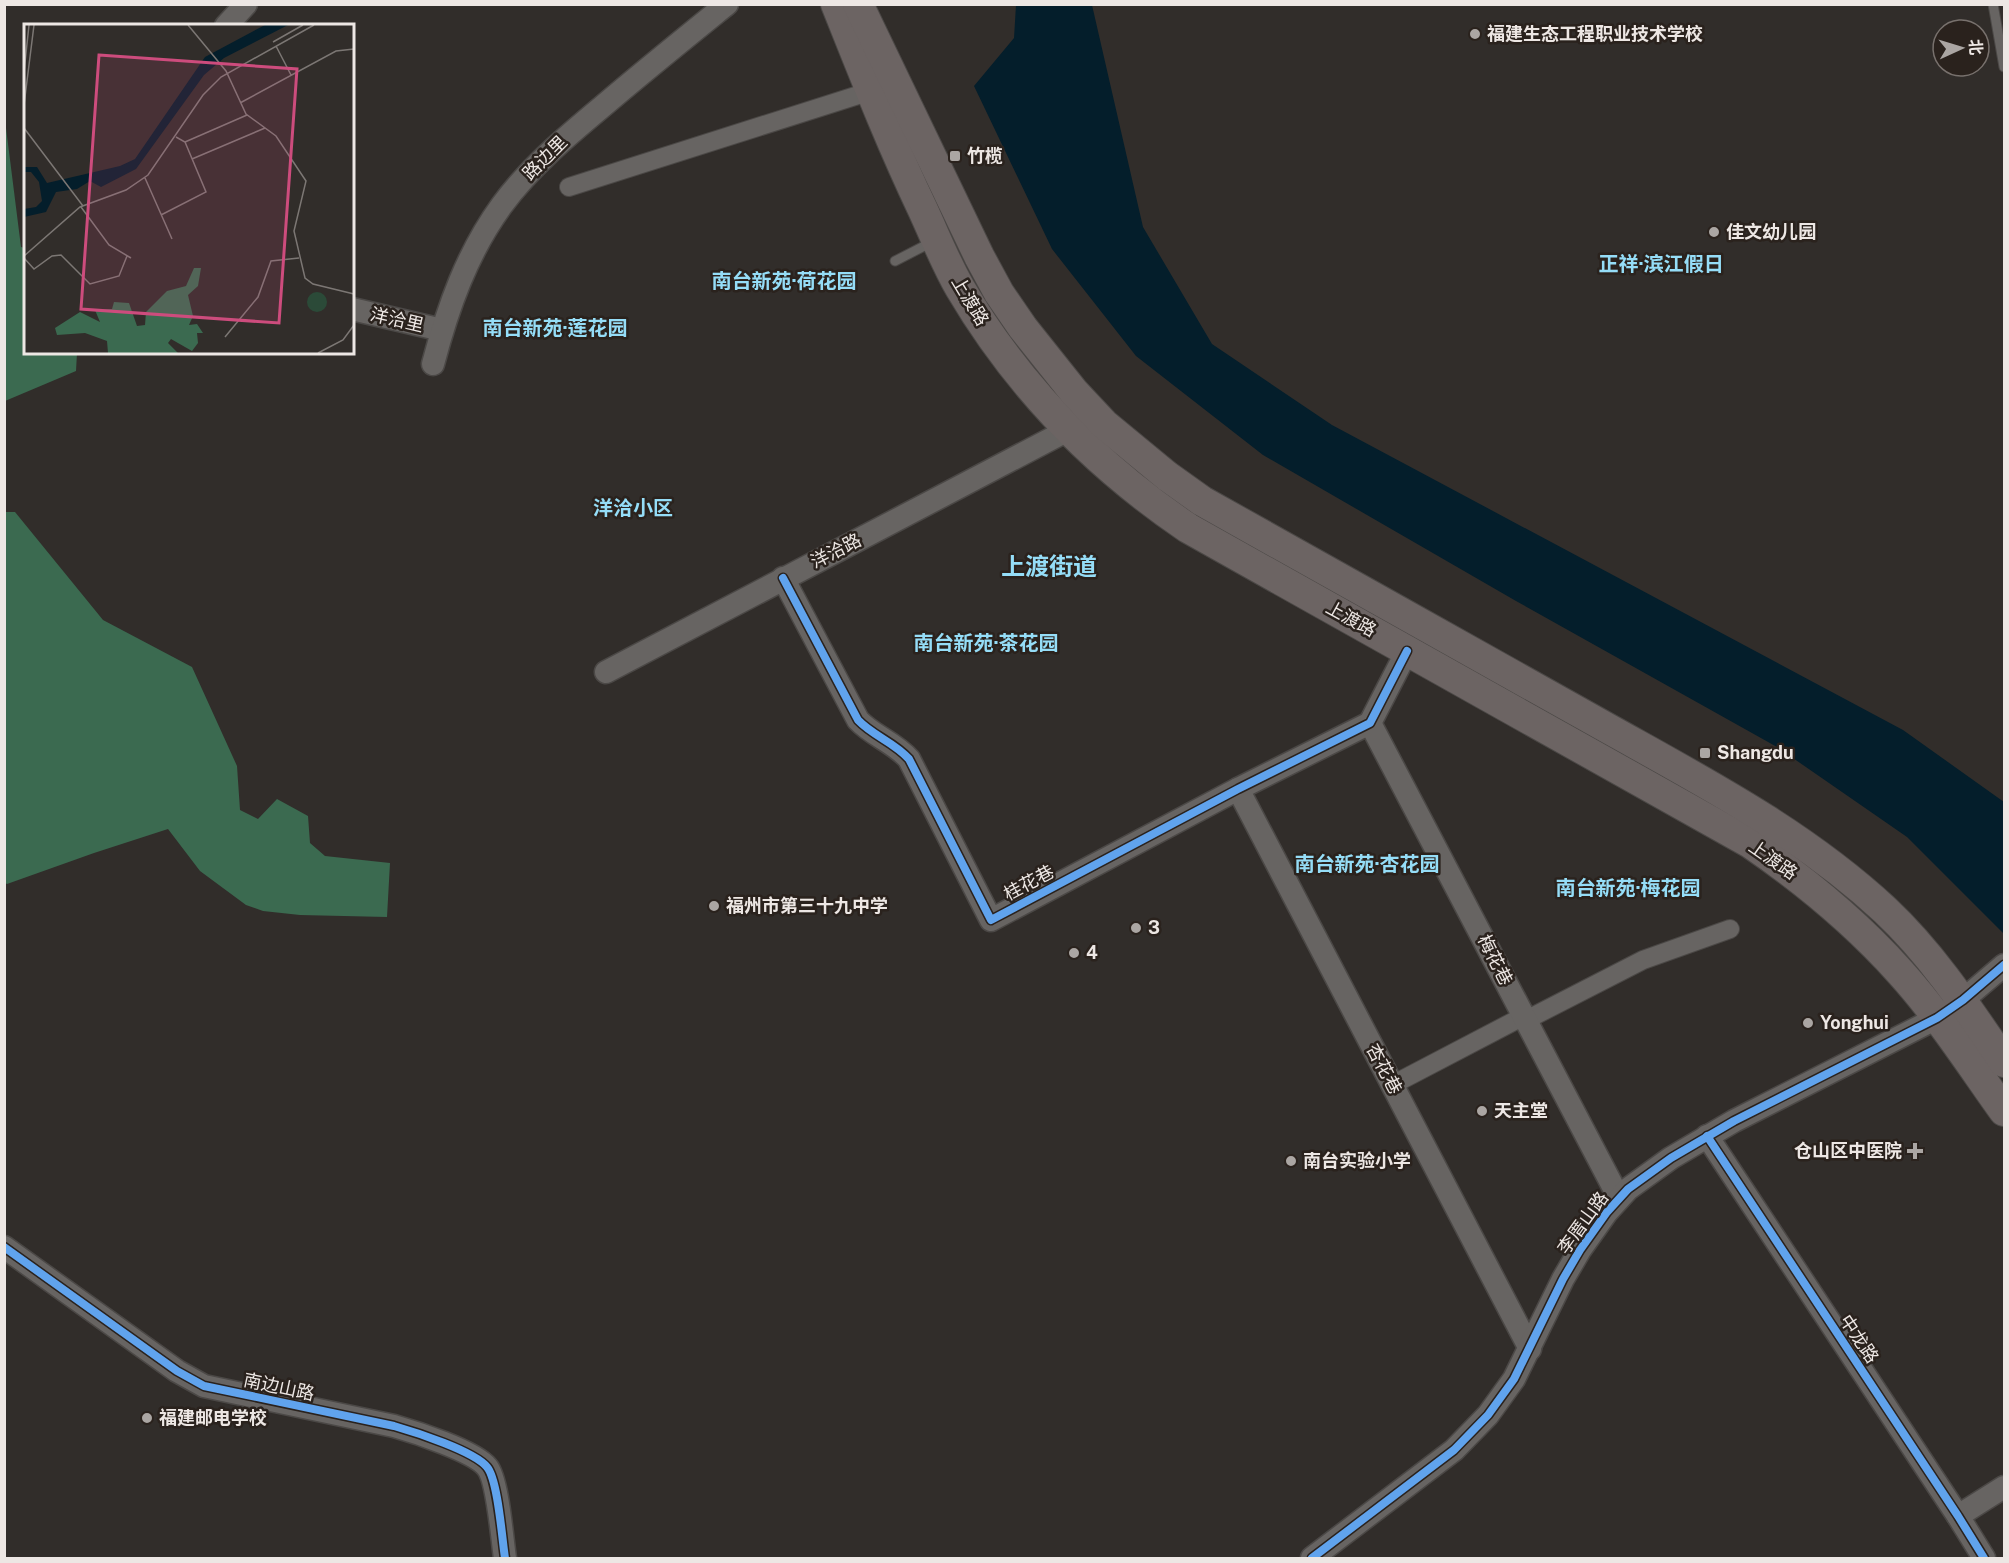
<svg xmlns="http://www.w3.org/2000/svg" width="2009" height="1563" font-family="'Public Sans','Noto Sans SC',sans-serif">
<rect width="100%" height="100%" fill="#312d2a"/>
<g fill="#3b6a50">
<path d="M 4,112 L 21,247 L 25,248 L 26,352 L 77,353 L 76,371 L 5,401 Z"/>
<path d="M 5,512 L 15,512 L 103,620 L 192,667 L 237,766 L 240,810 L 258,819 L 277,799 L 308,816 L 310,843 L 325,856 L 390,863 L 387,917 L 300,915 L 263,911 L 246,905 L 200,871 L 168,829 L 94,853 L 7,884 L 5,883 Z"/>
</g>
<path fill="#041e2b" d="M 1016,5 L 1092,5 L 1143,227 L 1212,344 L 1332,425 L 1903,730 L 2004,802 L 2004,934 L 1907,837 L 1777,747 L 1516,601 L 1263,455 L 1136,356 L 1052,249 L 974,86 L 1014,38 Z"/>
<g fill="none" stroke-linecap="round" stroke-linejoin="round">
<defs>
<g id="service">
<path d="M 1993,4 L 2004,67"/>
<path d="M 895,261 L 934,241"/>
</g>
<g id="minor">
<path d="M 569,187 L 871,91"/>
<path d="M 1526,1020 L 1643,960 L 1730,929"/>
<path d="M 1392,1085 L 1524,1016"/>
</g>
<g id="tertiary">
<path d="M 226,26 L 246,4"/>
<path d="M 352,309 L 442,330"/>
<path d="M 433,364 C 448,307 467,253 502,205 C 530,167 567,136 603,106 C 644,71 685,38 727,4"/>
<path d="M 783,578 L 858,720 C 873,736 894,742 909,759 L 991,920 L 1238,789 L 1370,723 L 1407,651"/>
<path d="M 606,672 L 1068,430"/>
<path d="M 1370,723 L 1619,1198"/>
<path d="M 1238,789 L 1530,1349"/>
<path d="M 1707,1136 L 1958,1516 L 1984,1558"/>
<path d="M 4,1247 L 177,1371 L 204,1386 L 394,1426 C 415,1432 474,1451 487,1467 C 498,1480 502,1539 505,1558"/>
<path d="M 1958,1516 L 2004,1487"/>
<path d="M 1312,1558 L 1454,1450 L 1488,1415 L 1514,1379 L 1563,1279 L 1580,1250 L 1607,1212 L 1628,1189 L 1671,1158 L 1734,1121 L 1937,1018 L 1963,1000 L 2004,965"/>
</g>
<g id="primary">
<path d="M 836,4 C 864,74 891,143 923,210 C 935,236 946,264 960,288 C 1017,385 1095,465 1188,528 L 1750,843 C 1804,880 1856,923 1900,972 C 1939,1015 1971,1065 2004,1111"/>
<path d="M 858,4 L 979,256 L 999,293 L 1023,328 L 1074,392 L 1104,424 L 1167,476 L 1202,501 C 1332,574 1463,647 1593,720 C 1694,777 1799,830 1885,910 C 1932,954 1968,1009 2004,1062"/>
</g>
</defs>
<use href="#service" stroke="#4b4846" stroke-width="11"/>
<use href="#minor" stroke="#4b4846" stroke-width="20"/>
<use href="#tertiary" stroke="#4b4846" stroke-width="25"/>
<use href="#primary" stroke="#4b4846" stroke-width="32"/>
<use href="#service" stroke="#676462" stroke-width="9"/>
<use href="#minor" stroke="#676462" stroke-width="18"/>
<use href="#tertiary" stroke="#676462" stroke-width="22"/>
<use href="#primary" stroke="#6c6463" stroke-width="30"/>
<defs>
<g id="cycleway">
<path d="M 783,578 L 858,720 C 873,736 894,742 909,759 L 991,920 L 1238,789 L 1370,723 L 1407,651"/>
<path d="M 1707,1136 L 1958,1516 L 1984,1558"/>
<path d="M 4,1247 L 177,1371 L 204,1386 L 394,1426 C 415,1432 474,1451 487,1467 C 498,1480 502,1539 505,1558"/>
<path d="M 1312,1558 L 1454,1450 L 1488,1415 L 1514,1379 L 1563,1279 L 1580,1250 L 1607,1212 L 1628,1189 L 1671,1158 L 1734,1121 L 1937,1018 L 1963,1000 L 2004,965"/>
</g>
</defs>
<use href="#cycleway" stroke="#2a221d" stroke-width="11"/>
<use href="#cycleway" stroke="#60a3ed" stroke-width="8"/>
</g>
<g fill="#aba6a3" stroke="#2a221d" stroke-width="2">
<circle cx="1475" cy="34" r="6"/>
<rect x="949" y="150" width="12" height="12" rx="3"/>
<circle cx="1714" cy="232" r="6"/>
<rect x="1699" y="747" width="12" height="12" rx="3"/>
<circle cx="714" cy="906" r="6"/>
<circle cx="1136" cy="928" r="6"/>
<circle cx="1074" cy="953" r="6"/>
<circle cx="1808" cy="1023" r="6"/>
<circle cx="1482" cy="1111" r="6"/>
<path d="M1912 1142h6v6h6v6h-6v6h-6v-6h-6v-6h6z"/>
<circle cx="1291" cy="1161" r="6"/>
<circle cx="147" cy="1418" r="6"/>
</g>
<g text-anchor="middle" stroke-width="5" stroke-linejoin="round" paint-order="stroke">
<g font-size="18" font-weight="bold" fill="#ede7e4" stroke="#2a221d" text-anchor="start">
<text x="1487" y="40">福建生态工程职业技术学校</text>
<text x="967" y="162">竹榄</text>
<text x="1726" y="238">佳文幼儿园</text>
<text x="1717" y="759">Shangdu</text>
<text x="726" y="912">福州市第三十九中学</text>
<text x="1148" y="934">3</text>
<text x="1086" y="959">4</text>
<text x="1820" y="1029">Yonghui</text>
<text x="1494" y="1117">天主堂</text>
<text x="1902" y="1157" text-anchor="end">仓山区中医院</text>
<text x="1303" y="1167">南台实验小学</text>
<text x="159" y="1424">福建邮电学校</text>
</g>
<g font-size="18" fill="#ede7e4" stroke="#2a221d">
<text transform="translate(545 158) rotate(-45)" y="6">路边里</text>
<text transform="translate(970 301) rotate(59)" y="6">上渡路</text>
<text transform="translate(397 320) rotate(13)" y="6">洋洽里</text>
<text transform="translate(836 551) rotate(-27)" y="6">洋洽路</text>
<text transform="translate(1351 619) rotate(29)" y="6">上渡路</text>
<text transform="translate(1773 860) rotate(35)" y="6">上渡路</text>
<text transform="translate(1029 883) rotate(-28)" y="6">桂花巷</text>
<text transform="translate(1495 960) rotate(63)" y="6">梅花巷</text>
<text transform="translate(1384 1069) rotate(62)" y="6">杏花巷</text>
<text transform="translate(1583 1223) rotate(-54)" y="6">李厝山路</text>
<text transform="translate(1859 1339) rotate(56)" y="6">中龙路</text>
<text transform="translate(279 1387) rotate(12)" y="6">南边山路</text>
</g>
<g font-size="20" font-weight="bold" fill="#95ddf7" stroke="#2a221d">
<text x="1661" y="271">正祥·滨江假日</text>
<text x="784" y="288">南台新苑·荷花园</text>
<text x="555" y="335">南台新苑·莲花园</text>
<text x="633" y="515">洋洽小区</text>
<text x="986" y="650">南台新苑·茶花园</text>
<text x="1367" y="871">南台新苑·杏花园</text>
<text x="1628" y="895">南台新苑·梅花园</text>
</g>
<g font-size="24" font-weight="bold" fill="#95ddf7" stroke="#2a221d">
<text x="1049" y="575">上渡街道</text>
</g>
</g>
<g transform="translate(24 24)">
<rect width="330" height="330" fill="#312d2a"/>
<path d="M283 278a10 10 0 1 1 20 0a10 10 0 1 1-20 0Z" fill="#2b4a38"/>
<path d="M 170,244 L 177,244 L 174,262 L 164,271 L 169,292 L 165,301 L 173,300 L 179,309 L 173,309 L 174,319 L 168,327 L 147,315 L 144,319 L 154,329 L 84,329 L 83,317 L 61,309 L 33,311 L 31,304 L 56,288 L 76,298 L 71,286 L 88,285 L 90,278 L 105,279 L 113,302 L 121,301 L 122,288 L 143,267 L 162,262 Z" fill="#3b6a50"/>
<path d="M 241,1 L 264,1 L 200,34 L 180,51 L 112,145 L 77,163 L 66,157 L 53,165 L 32,168 L 22,188 L 0,193 L 0,185 L 12,183 L 18,177 L 15,158 L 7,148 L 0,148 L 0,143 L 13,143 L 23,159 L 96,142 L 111,135 L 181,33 Z" fill="#041e2b"/>
<path fill="none" stroke="#7c7774" stroke-width="1.5" d="M 164,1 L 202,47 L 222,90 L 252,112 L 282,157 L 270,207 L 281,254 L 289,260 L 330,270M 249,18 L 279,1M 252,22 L 267,51M 0,48 L 5,1M 216,79 L 312,27 L 330,25M 0,81 L 10,1M 0,104 L 59,182M 161,118 L 223,91M 168,135 L 241,104M 121,154 L 148,215M 57,183 L 85,221 L 107,234M 137,191 L 182,168 L 161,118 L 152,113M 0,232 L 56,183 L 102,166 L 124,151 L 179,71 L 197,53 L 290,1M 0,234 L 10,245 L 28,232 L 37,231 L 66,260 L 95,252 L 103,232M 201,313 L 234,273 L 247,237 L 275,234M 294,329 L 319,316 L 330,301"/>
<path fill="#cd4c7d" fill-opacity="0.15" stroke="#cd4c7d" stroke-width="3" d="M 75,31 L 273,45 L 255,299 L 57,285 Z"/>
<rect width="330" height="330" fill="none" stroke="#ede7e4" stroke-width="3"/>
</g>
<rect width="2009" height="1563" fill="none" stroke="#ede7e4" stroke-width="12"/>
<g transform="translate(1961 48) rotate(86)"><circle r="28" fill="#2a221d" stroke="#78716d" stroke-width="1.5"/>
<path d="M0-4.5L10 22L0 15L-10 22Z" fill="#aba6a3"/>
<text y="-9" font-size="16" font-weight="bold" text-anchor="middle" fill="#ede7e4">北</text>
</g>
</svg>
